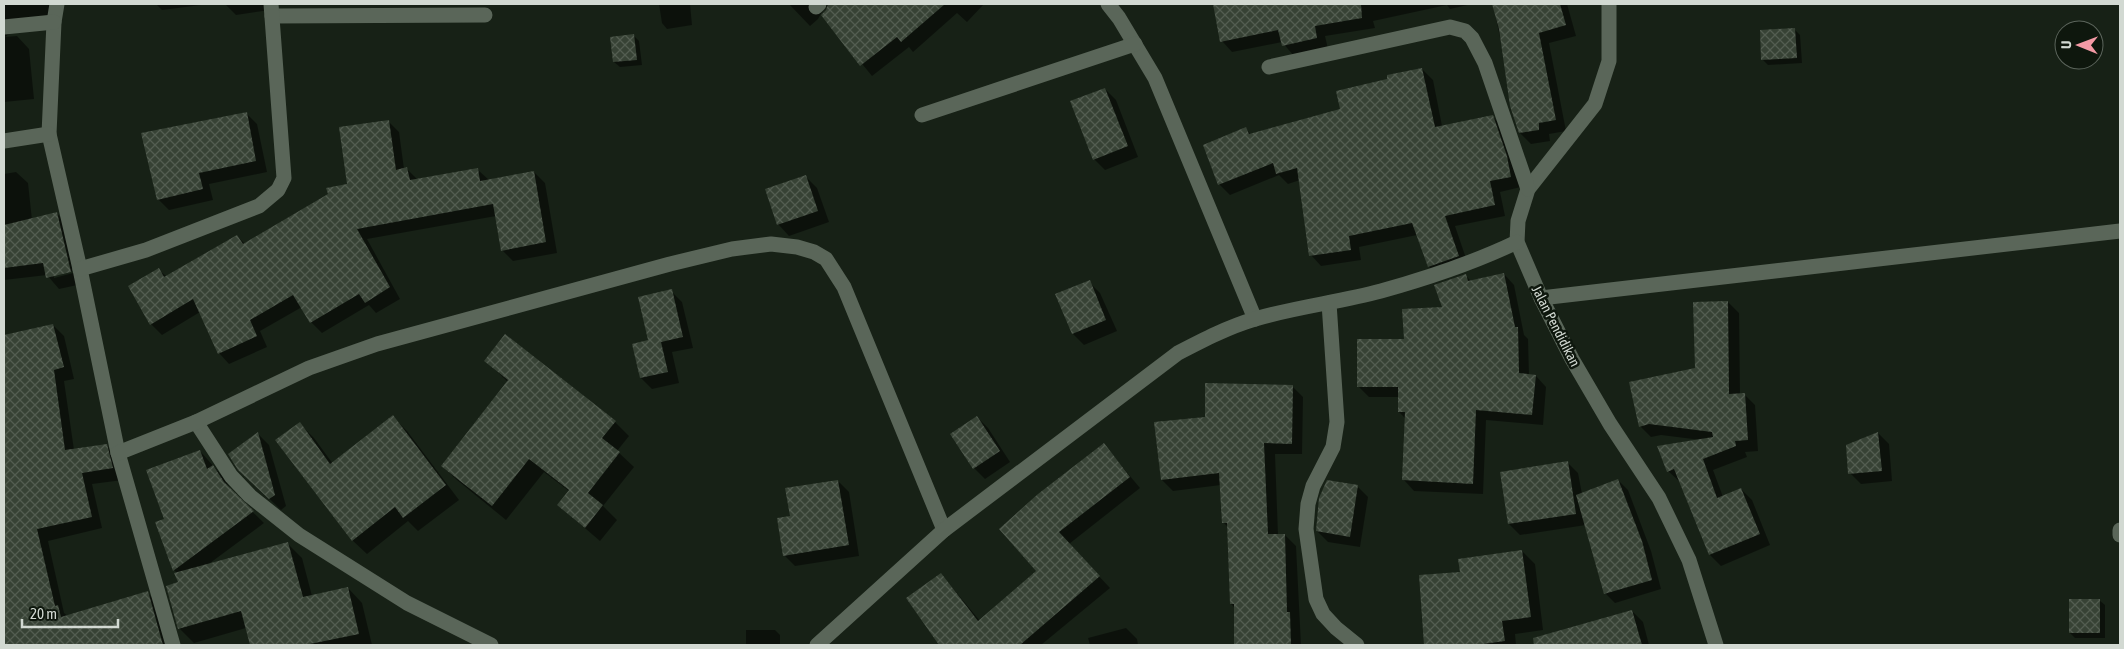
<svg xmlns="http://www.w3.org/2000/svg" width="2124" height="649" font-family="'Asap Condensed',sans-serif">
<defs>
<pattern id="building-cross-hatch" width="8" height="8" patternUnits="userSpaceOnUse" patternTransform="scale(1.25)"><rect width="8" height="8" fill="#374235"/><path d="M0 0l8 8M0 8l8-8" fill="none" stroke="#535d51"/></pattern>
</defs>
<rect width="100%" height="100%" fill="#172116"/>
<g fill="#0007" fill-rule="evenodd">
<path d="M 4,4 L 56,4 L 56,26 L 15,30 L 5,37 L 17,36 L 29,49 L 34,99 L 4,102 Z"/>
<path d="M 156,4 L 209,4 L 162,10 Z"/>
<path d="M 225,4 L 269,4 L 270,10 L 236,15 Z"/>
<path d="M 659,4 L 690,4 L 692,25 L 667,29 L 662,23 Z"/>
<path d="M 789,4 L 984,4 L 967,22 L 957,13 L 913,52 L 909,47 L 872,76 L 822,15 L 831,4 L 824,8 L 818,19 L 810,26 Z"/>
<path d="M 1213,4 L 1472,4 L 1450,9 L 1447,5 L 1373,21 L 1375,28 L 1325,36 L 1328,49 L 1294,56 L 1282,42 L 1232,52 L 1222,41 Z"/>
<path d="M 1493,4 L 1567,4 L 1576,36 L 1549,43 L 1566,131 L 1549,134 L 1550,141 L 1531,144 L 1520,133 Z"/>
<path d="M 1794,29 L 1800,35 L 1802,63 L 1768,65 L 1762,59 Z"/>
<path d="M 633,35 L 639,41 L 642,65 L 620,67 L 614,62 L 611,38 Z"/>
<path d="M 1422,69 L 1433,80 L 1442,126 L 1492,116 L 1503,127 L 1521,187 L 1500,192 L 1505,216 L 1455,226 L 1469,267 L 1439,277 L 1429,267 L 1417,235 L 1359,247 L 1361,260 L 1321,266 L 1311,255 L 1300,180 L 1288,184 L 1279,175 L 1230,195 L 1219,184 L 1246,129 L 1251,134 L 1342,110 L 1389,80 Z"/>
<path d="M 1105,89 L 1116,100 L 1138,157 L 1105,170 L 1094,159 Z"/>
<path d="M 246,113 L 257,124 L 267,172 L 209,184 L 213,200 L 169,210 L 158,199 Z"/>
<path d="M 388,121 L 399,132 L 404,169 L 407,169 L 418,180 L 478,170 L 489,180 L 534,172 L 545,183 L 557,253 L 513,261 L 502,250 L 496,216 L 367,239 L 400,299 L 376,313 L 369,305 L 322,333 L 311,322 L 302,307 L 260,331 L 267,347 L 229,364 L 219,353 L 200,312 L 162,335 L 151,324 L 159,270 L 167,277 L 237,236 L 245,244 L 348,185 Z"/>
<path d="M 16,172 L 28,183 L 32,220 L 57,214 L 69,225 L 82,284 L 59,289 L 47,275 L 4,280 L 4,174 ZM 77,270 L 77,272 L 54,278 L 54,275 Z"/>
<path d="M 806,177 L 817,188 L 829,222 L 789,236 L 778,224 Z"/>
<path d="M 1504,274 L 1514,285 L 1524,335 L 1528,339 L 1529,376 L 1536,376 L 1546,387 L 1543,425 L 1486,420 L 1483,494 L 1414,491 L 1404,480 L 1406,419 L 1399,412 L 1399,397 L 1369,397 L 1358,386 L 1405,340 L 1443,308 L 1465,275 L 1471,281 Z"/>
<path d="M 1089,282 L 1100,293 L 1117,331 L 1084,345 L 1073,334 Z"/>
<path d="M 671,291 L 682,302 L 693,348 L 672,352 L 679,383 L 652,389 L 641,378 L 649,341 Z"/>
<path d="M 1728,302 L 1739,313 L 1740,395 L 1744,394 L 1755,405 L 1758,451 L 1745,452 L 1747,457 L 1713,470 L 1723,497 L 1741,489 L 1752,500 L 1770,545 L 1721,566 L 1710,555 L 1680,482 L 1668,471 L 1701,440 L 1661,435 L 1651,437 L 1640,426 L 1696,369 Z"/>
<path d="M 53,325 L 64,336 L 74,379 L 64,381 L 74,450 L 106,445 L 118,457 L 123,480 L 92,484 L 102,528 L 48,541 L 64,613 L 68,616 L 147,593 L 159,604 L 172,645 L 6,644 L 4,633 L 4,332 L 5,336 Z"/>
<path d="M 486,361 L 615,422 L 629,436 L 617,451 L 634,467 L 603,506 L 617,520 L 600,541 L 558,505 L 569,491 L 544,472 L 506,520 L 457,480 L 442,466 L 508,382 Z"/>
<path d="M 1292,386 L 1303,397 L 1302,454 L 1275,454 L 1278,535 L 1285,535 L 1296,546 L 1301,645 L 1235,645 L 1235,608 L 1231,604 L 1229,528 L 1223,522 L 1221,485 L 1173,491 L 1162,480 L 1207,418 Z"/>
<path d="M 393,417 L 407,431 L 459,500 L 418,531 L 408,521 L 367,554 L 352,540 L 299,423 L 314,438 L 333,464 Z"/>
<path d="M 977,417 L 988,428 L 1010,462 L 985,479 L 974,468 Z"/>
<path d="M 1878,433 L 1889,444 L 1892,481 L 1861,484 L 1850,473 Z"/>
<path d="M 258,434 L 269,445 L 286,506 L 281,510 L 239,469 Z"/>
<path d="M 1104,445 L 1140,488 L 1069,544 L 1110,588 L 1041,645 L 940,645 L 908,598 L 941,574 L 980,621 L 1038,571 Z"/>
<path d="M 200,451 L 223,477 L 234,494 L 264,523 L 206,566 L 288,544 L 302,558 L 312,596 L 348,588 L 362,603 L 372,645 L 251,645 L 246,628 L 194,643 L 179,628 L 178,574 L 174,570 L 157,523 L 165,519 Z"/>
<path d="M 1567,462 L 1578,473 L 1582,494 L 1618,480 L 1628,490 L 1651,551 L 1661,589 L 1615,603 L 1605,593 L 1586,525 L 1520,535 L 1509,524 Z"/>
<path d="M 838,481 L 849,492 L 859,556 L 795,566 L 784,555 L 791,517 Z"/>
<path d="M 1357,486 L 1368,497 L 1360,547 L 1328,542 L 1317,531 Z"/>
<path d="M 1522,551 L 1535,564 L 1543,630 L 1515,634 L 1516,645 L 1425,645 L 1421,576 L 1461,573 Z"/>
<path d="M 2099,600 L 2105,605 L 2105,638 L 2075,638 L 2070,633 Z"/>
<path d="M 1632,611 L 1643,622 L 1649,645 L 1559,645 L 1556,633 Z"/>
<path d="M 1126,628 L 1137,639 L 1138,645 L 1090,645 L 1088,638 Z"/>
<path d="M 746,630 L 775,630 L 780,635 L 780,645 L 746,645 Z"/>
</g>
<g fill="url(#building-cross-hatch)">
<path d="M 828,4 L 945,4 L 901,42 L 897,37 L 860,66 L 821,15 L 826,10 Z"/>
<path d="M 1213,4 L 1361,4 L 1362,18 L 1315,26 L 1317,38 L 1282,46 L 1278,30 L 1220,42 Z"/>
<path d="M 1492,4 L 1560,4 L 1566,25 L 1539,33 L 1556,120 L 1539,123 L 1539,130 L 1519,133 L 1510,106 L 1499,29 Z"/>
<path d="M 1795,28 L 1797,58 L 1761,60 L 1760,30 Z"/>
<path d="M 634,34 L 637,60 L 613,62 L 610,37 Z"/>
<path d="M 1422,68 L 1435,127 L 1493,115 L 1507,156 L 1511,177 L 1490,181 L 1495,205 L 1445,216 L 1459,256 L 1428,267 L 1412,223 L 1349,236 L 1351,250 L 1309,256 L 1297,168 L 1276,174 L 1273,163 L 1218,185 L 1203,145 L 1246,127 L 1249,134 L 1340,109 L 1336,91 L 1387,79 L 1387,75 Z"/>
<path d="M 1105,88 L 1128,146 L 1093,160 L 1070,101 Z"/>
<path d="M 247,112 L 256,161 L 199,173 L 203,189 L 157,200 L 141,133 Z"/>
<path d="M 389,120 L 396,170 L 407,167 L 410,180 L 478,168 L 480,181 L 534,171 L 546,242 L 501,251 L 493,204 L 357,229 L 390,287 L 365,303 L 359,294 L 310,323 L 293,295 L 250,320 L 257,336 L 218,354 L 193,299 L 150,325 L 128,286 L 159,268 L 164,277 L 237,235 L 243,244 L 328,194 L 326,188 L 347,184 L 339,127 Z"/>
<path d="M 806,175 L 818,211 L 777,225 L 765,189 Z"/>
<path d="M 57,212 L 71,272 L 46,278 L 43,263 L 4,268 L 4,225 Z"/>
<path d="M 1504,273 L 1515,327 L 1518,327 L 1519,373 L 1536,375 L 1532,415 L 1476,410 L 1473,484 L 1402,480 L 1405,412 L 1398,412 L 1398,387 L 1357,387 L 1357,339 L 1404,339 L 1402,309 L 1442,307 L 1434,285 L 1466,274 L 1468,281 Z"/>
<path d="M 1090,280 L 1106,320 L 1072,334 L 1055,294 Z"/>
<path d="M 672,289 L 683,337 L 661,342 L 668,372 L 640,378 L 632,344 L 648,340 L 638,297 Z"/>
<path d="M 1728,301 L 1729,394 L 1745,393 L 1748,440 L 1735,441 L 1736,446 L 1703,459 L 1717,498 L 1741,488 L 1760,534 L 1709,555 L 1674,469 L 1667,472 L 1657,446 L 1713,437 L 1712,432 L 1649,424 L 1639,427 L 1629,382 L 1695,368 L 1693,302 Z"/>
<path d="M 53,324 L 64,367 L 54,370 L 65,450 L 107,444 L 113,468 L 82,473 L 92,517 L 37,529 L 55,606 L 58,605 L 61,617 L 148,591 L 163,645 L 4,645 L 4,335 Z"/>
<path d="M 505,334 L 616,421 L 602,438 L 620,452 L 588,493 L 603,505 L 585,528 L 557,505 L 569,490 L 529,459 L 492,506 L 441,466 L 508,380 L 484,361 Z"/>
<path d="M 1205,383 L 1293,385 L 1292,444 L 1264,443 L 1268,534 L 1285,534 L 1287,612 L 1290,612 L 1291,645 L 1234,645 L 1234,604 L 1230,604 L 1227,523 L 1222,523 L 1219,473 L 1161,480 L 1154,422 L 1205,417 Z"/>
<path d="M 393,415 L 446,485 L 403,518 L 395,507 L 352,541 L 275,440 L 300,422 L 330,464 Z"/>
<path d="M 977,416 L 1000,451 L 973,469 L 950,434 Z"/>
<path d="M 258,432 L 275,495 L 269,499 L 238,470 L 228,454 Z"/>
<path d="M 1878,432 L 1882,471 L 1848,474 L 1846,445 Z"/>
<path d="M 1104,443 L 1130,477 L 1059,532 L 1100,576 L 1020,645 L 939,645 L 906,598 L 941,573 L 978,621 L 1036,571 L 999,529 L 1038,494 Z"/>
<path d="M 200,450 L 207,469 L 213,465 L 224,482 L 254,511 L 173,571 L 155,522 L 164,519 L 146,470 Z"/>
<path d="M 1568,461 L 1576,514 L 1508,524 L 1500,472 Z"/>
<path d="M 1618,479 L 1642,541 L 1652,580 L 1604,594 L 1576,495 Z"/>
<path d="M 838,480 L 849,545 L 783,556 L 777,518 L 790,516 L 785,488 Z"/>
<path d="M 1327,480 L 1358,485 L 1350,537 L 1316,531 L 1319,498 Z"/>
<path d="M 288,542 L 303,597 L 348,587 L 359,634 L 305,645 L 250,645 L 241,611 L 178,629 L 166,586 L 178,582 L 174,573 Z"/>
<path d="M 1522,550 L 1531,617 L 1502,621 L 1505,641 L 1476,645 L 1424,645 L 1419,575 L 1460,572 L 1458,559 Z"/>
<rect x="2069" y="599" width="31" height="34"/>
<path d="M 1632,610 L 1642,645 L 1534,645 L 1533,638 Z"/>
</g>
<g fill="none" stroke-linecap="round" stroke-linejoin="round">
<g stroke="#5a6659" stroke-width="15">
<path d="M 57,4 L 54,22 L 49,134 L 80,269 L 118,453 L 173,645"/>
<path d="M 1108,4 L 1119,18 L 1155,78 L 1255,319"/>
<path d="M 1609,4 L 1609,61 L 1595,104 L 1528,189 L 1518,221 L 1517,242 L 1541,298 L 1572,359 L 1610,424 L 1659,498 L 1689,560 L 1716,645"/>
<path d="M 816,7 L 819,4"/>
<path d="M 272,16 L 485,15"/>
<path d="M 4,27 L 54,22"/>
<path d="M 1269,67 L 1450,27 L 1465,31 L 1472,38 L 1485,63 L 1528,189"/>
<path d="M 922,115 L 1135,44"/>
<path d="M 4,141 L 49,134"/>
<path d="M 80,269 L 146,250 L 259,206 L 278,190 L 284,178 L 271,4"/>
<path d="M 1541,298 L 2120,231"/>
<path d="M 1329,303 L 1337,422 L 1333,447 L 1313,486 L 1308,504 L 1306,529 L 1316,599 L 1323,614 L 1336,628 L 1357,645"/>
<path d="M 196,422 L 231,476 L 250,496 L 299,535 L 407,603 L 491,645"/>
<path d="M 118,453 L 196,422 L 309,368 L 377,344 L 670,264 L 732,249 L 771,244 L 797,247 L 814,252 L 826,259 L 844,287 L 944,530"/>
<path d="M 2120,530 L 2120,535"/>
<path d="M 817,645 L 944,530 L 1178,353 C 1203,340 1228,327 1255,319 C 1296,307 1340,302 1381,291 C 1428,278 1473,263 1517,242"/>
</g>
</g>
<g text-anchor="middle" stroke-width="5" stroke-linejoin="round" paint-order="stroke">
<g font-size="14" fill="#d2d9d2" stroke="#0e170d">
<text transform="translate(1556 326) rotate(63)" y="5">Jalan Pendidikan</text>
</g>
</g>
<rect width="2124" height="649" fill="none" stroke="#d2d9d2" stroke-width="10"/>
<g transform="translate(2079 45) rotate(271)"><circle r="24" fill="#0e170d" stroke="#5c655c"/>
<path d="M0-4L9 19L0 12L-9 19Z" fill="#f49aa5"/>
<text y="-8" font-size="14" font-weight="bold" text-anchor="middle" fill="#d2d9d2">U</text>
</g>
<path d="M22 619v8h96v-8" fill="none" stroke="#d2d9d2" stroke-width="2.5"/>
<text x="30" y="619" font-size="15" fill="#d2d9d2" stroke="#0e170d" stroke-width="4" paint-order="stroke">20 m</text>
</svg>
